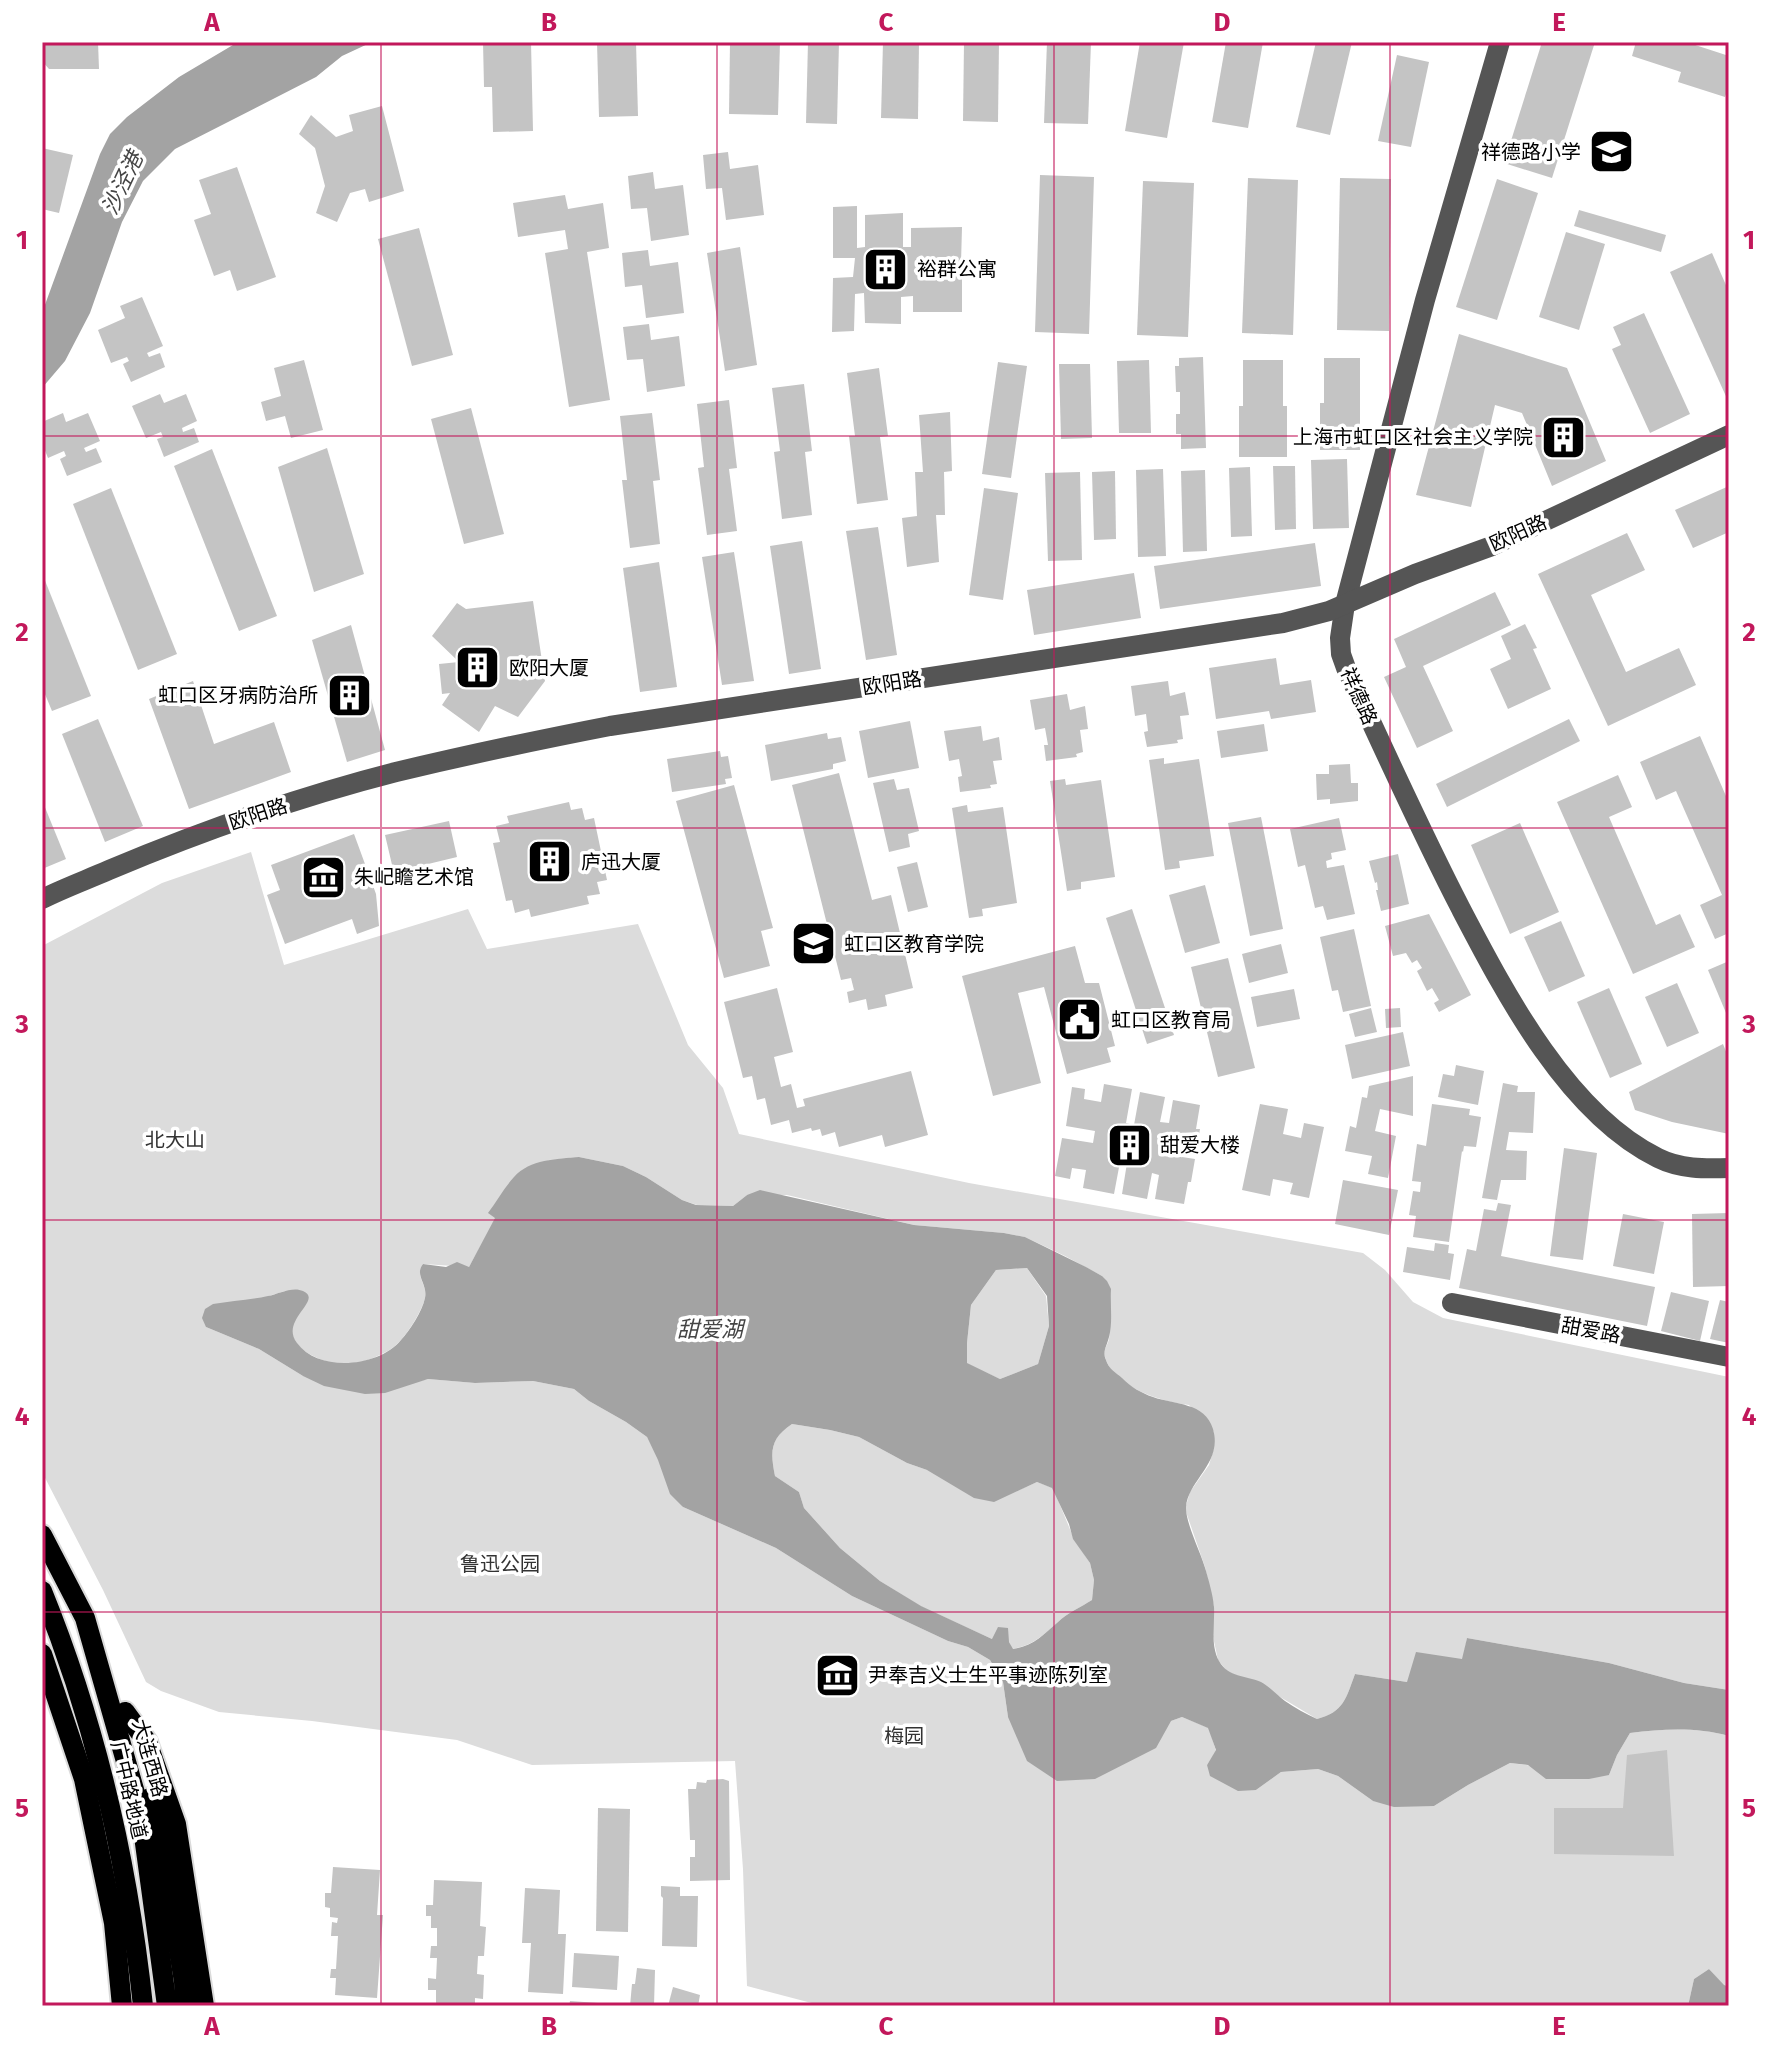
<svg xmlns="http://www.w3.org/2000/svg" width="1771" height="2048" font-family="'Fira Sans','Noto Sans SC',sans-serif">
<rect width="100%" height="100%" fill="#fff"/>
<g fill="#dcdcdc">
<path d="M 251,852 L 284,965 L 468,909 L 487,949 L 638,924 L 688,1045 L 723,1088 L 739,1134 L 969,1183 L 1363,1253 L 1385,1270 L 1413,1302 L 1443,1318 L 1729,1377 L 1729,1690 L 1684,1683 L 1609,1663 L 1467,1638 L 1463,1659 L 1407,1682 L 1355,1674 C 1346,1698 1344,1712 1317,1719 L 1250,1679 L 1239,1678 L 1227,1671 L 1218,1660 L 1212,1632 L 1214,1606 L 1205,1567 L 1185,1509 L 1190,1492 L 1209,1465 L 1214,1448 L 1214,1432 L 1189,1405 C 1162,1402 1113,1387 1105,1357 C 1103,1349 1107,1347 1109,1339 C 1111,1329 1103,1289 1102,1276 L 1065,1256 L 1025,1237 L 1004,1233 L 914,1225 L 787,1195 L 747,1195 L 733,1206 L 697,1205 L 682,1200 L 646,1177 L 623,1166 L 579,1157 L 549,1160 L 489,1213 L 496,1218 L 469,1267 L 423,1264 C 414,1275 428,1285 425,1298 C 422,1311 406,1337 396,1345 C 388,1353 363,1363 351,1364 C 326,1367 273,1345 299,1314 L 285,1291 L 269,1296 L 206,1327 L 259,1349 L 303,1376 L 415,1382 L 428,1379 L 475,1383 L 533,1381 L 574,1389 L 589,1401 L 626,1422 L 647,1437 L 683,1507 L 776,1548 L 852,1596 L 948,1641 L 968,1647 L 990,1660 L 1003,1682 L 1008,1717 L 1171,1721 L 1182,1717 L 1209,1728 L 1216,1751 L 1207,1765 L 1256,1790 L 1281,1772 L 1318,1769 L 1338,1776 L 1373,1801 L 1434,1806 L 1468,1785 L 1510,1763 L 1609,1775 L 1617,1755 L 1630,1733 C 1664,1729 1696,1727 1729,1736 L 1729,1987 L 1724,1986 L 1709,1969 L 1694,1979 L 1688,2006 L 823,2006 L 747,1986 L 743,1869 L 735,1761 L 532,1765 L 457,1740 L 312,1721 L 219,1712 L 161,1691 L 146,1682 L 103,1590 L 42,1472 L 42,946 L 162,883 Z"/>
<path d="M 1027,1268 L 1046,1296 L 1049,1326 L 1038,1364 L 1000,1379 L 967,1364 L 967,1343 L 971,1305 L 996,1270 Z"/>
<path d="M 792,1424 L 830,1430 L 859,1437 L 907,1463 L 927,1470 L 1019,1490 L 1037,1482 L 1053,1488 L 1074,1539 L 1090,1563 L 1094,1580 L 1092,1600 C 1081,1607 1067,1613 1058,1622 C 1043,1635 1033,1646 1012,1649 L 1009,1642 L 992,1639 L 920,1606 L 880,1581 L 840,1548 L 804,1508 L 799,1492 L 775,1476 C 770,1451 770,1439 792,1424 Z"/>
</g>
<g fill="#a3a3a3" fill-rule="evenodd">
<path d="M 238,42 L 372,42 L 342,56 L 316,77 L 175,149 L 143,181 L 122,222 L 90,313 L 65,361 L 42,388 L 42,313 L 100,154 L 110,134 L 127,117 L 179,77 Z"/>
<path d="M 579,1157 L 623,1166 L 646,1177 L 682,1200 L 696,1205 L 733,1206 L 747,1195 L 760,1190 L 914,1225 L 1004,1233 L 1025,1237 L 1086,1267 L 1102,1276 L 1107,1281 L 1111,1289 C 1110,1304 1113,1322 1109,1337 C 1107,1346 1102,1351 1106,1360 C 1108,1368 1116,1373 1122,1378 C 1131,1387 1141,1393 1153,1397 C 1175,1405 1205,1402 1213,1429 C 1223,1463 1188,1480 1186,1507 C 1185,1522 1202,1555 1206,1571 C 1209,1582 1213,1595 1214,1607 C 1215,1625 1210,1644 1219,1661 C 1229,1678 1245,1675 1261,1682 C 1270,1687 1277,1695 1285,1701 C 1295,1708 1306,1714 1317,1719 C 1344,1712 1346,1698 1355,1674 L 1407,1682 L 1416,1652 L 1462,1659 L 1467,1638 L 1609,1663 L 1684,1683 L 1729,1690 L 1729,1736 C 1696,1727 1664,1729 1630,1733 L 1617,1755 L 1609,1775 L 1589,1779 L 1546,1779 L 1528,1765 L 1510,1763 L 1468,1785 L 1434,1806 L 1394,1807 L 1373,1801 L 1338,1776 L 1318,1769 L 1281,1772 L 1256,1790 L 1238,1791 L 1210,1776 L 1207,1765 L 1216,1750 L 1208,1728 L 1182,1717 L 1171,1721 L 1156,1748 L 1095,1779 L 1057,1781 L 1027,1761 L 1008,1717 L 1003,1682 L 990,1660 L 968,1647 L 948,1641 L 852,1596 L 776,1548 L 683,1507 L 670,1494 L 658,1460 L 647,1437 L 626,1422 L 589,1401 L 574,1389 L 533,1381 L 475,1383 L 428,1379 L 385,1393 L 365,1394 L 324,1386 L 303,1376 L 259,1349 L 206,1327 L 202,1318 L 205,1309 L 213,1304 C 231,1301 250,1300 268,1296 C 278,1294 293,1286 303,1291 C 324,1300 279,1320 297,1343 C 319,1373 379,1367 401,1340 C 410,1330 422,1312 425,1298 C 428,1284 414,1275 423,1264 L 446,1267 L 457,1262 L 469,1267 L 495,1218 L 488,1213 C 497,1201 504,1188 514,1177 C 530,1159 557,1159 579,1157 ZM 1027,1268 L 1047,1296 L 1049,1326 L 1038,1364 L 1000,1379 L 967,1363 L 967,1343 L 971,1305 L 996,1270 ZM 792,1424 L 830,1430 L 859,1437 L 907,1463 L 927,1470 L 974,1498 L 994,1502 L 1037,1482 L 1052,1488 L 1069,1524 L 1073,1539 L 1090,1563 L 1094,1580 L 1092,1600 C 1081,1607 1067,1613 1058,1622 C 1043,1635 1034,1646 1013,1649 L 1009,1642 L 1008,1628 L 998,1627 L 992,1639 L 921,1606 L 880,1581 L 840,1548 L 804,1508 L 799,1492 L 775,1476 C 770,1451 770,1439 792,1424 Z"/>
<path d="M 1709,1969 L 1724,1985 L 1729,1987 L 1729,2006 L 1688,2006 L 1694,1979 Z"/>
</g>
<g fill="#c4c4c4">
<path d="M 42,42 L 98,42 L 99,69 L 49,69 L 42,61 Z"/>
<path d="M 483,42 L 531,42 L 533,131 L 493,132 L 492,87 L 484,87 Z"/>
<path d="M 597,42 L 636,42 L 638,116 L 599,117 Z"/>
<path d="M 730,42 L 780,42 L 778,115 L 729,114 Z"/>
<path d="M 808,42 L 839,42 L 837,124 L 806,123 Z"/>
<path d="M 883,42 L 919,42 L 918,119 L 881,118 Z"/>
<path d="M 964,42 L 999,42 L 998,122 L 963,121 Z"/>
<path d="M 1047,42 L 1091,42 L 1088,124 L 1044,123 Z"/>
<path d="M 1140,42 L 1184,42 L 1167,138 L 1125,131 Z"/>
<path d="M 1226,42 L 1263,42 L 1248,128 L 1212,122 Z"/>
<path d="M 1316,42 L 1352,42 L 1330,135 L 1296,127 Z"/>
<path d="M 1542,42 L 1595,42 L 1552,178 L 1504,163 Z"/>
<path d="M 1636,42 L 1686,42 L 1729,56 L 1729,85 L 1725,97 L 1678,82 L 1681,72 L 1632,56 Z"/>
<path d="M 1397,55 L 1429,62 L 1411,147 L 1378,141 Z"/>
<path d="M 382,106 L 404,191 L 369,202 L 365,189 L 350,193 L 337,222 L 316,213 L 325,186 L 315,148 L 299,134 L 311,115 L 336,137 L 353,131 L 349,115 Z"/>
<path d="M 42,148 L 73,155 L 59,213 L 42,209 Z"/>
<path d="M 728,152 L 730,169 L 758,165 L 764,215 L 726,220 L 722,188 L 706,189 L 703,155 Z"/>
<path d="M 237,167 L 276,277 L 237,291 L 230,270 L 214,276 L 194,220 L 211,214 L 199,180 Z"/>
<path d="M 653,172 L 655,189 L 683,185 L 689,235 L 651,241 L 647,208 L 631,209 L 628,176 Z"/>
<path d="M 1040,175 L 1094,177 L 1089,334 L 1035,332 Z"/>
<path d="M 1248,178 L 1298,180 L 1293,335 L 1242,333 Z"/>
<path d="M 1340,178 L 1391,179 L 1389,331 L 1337,330 Z"/>
<path d="M 1497,179 L 1538,193 L 1497,320 L 1456,307 Z"/>
<path d="M 1143,181 L 1194,183 L 1188,337 L 1137,335 Z"/>
<path d="M 565,195 L 568,209 L 603,203 L 609,248 L 587,252 L 610,400 L 569,407 L 545,253 L 568,249 L 565,230 L 518,237 L 513,203 Z"/>
<path d="M 857,206 L 857,248 L 865,247 L 865,215 L 903,213 L 903,247 L 911,247 L 911,228 L 962,227 L 961,264 L 919,265 L 919,274 L 962,274 L 962,312 L 913,312 L 913,296 L 901,297 L 901,324 L 865,323 L 864,293 L 855,294 L 854,331 L 832,332 L 833,278 L 853,277 L 855,258 L 833,258 L 833,207 Z"/>
<path d="M 1579,210 L 1666,235 L 1661,252 L 1574,226 Z"/>
<path d="M 419,228 L 453,355 L 412,366 L 378,239 Z"/>
<path d="M 1566,232 L 1605,244 L 1579,330 L 1539,317 Z"/>
<path d="M 740,247 L 757,365 L 725,371 L 707,253 Z"/>
<path d="M 648,250 L 650,266 L 678,262 L 684,313 L 646,318 L 642,285 L 625,287 L 622,253 Z"/>
<path d="M 1712,253 L 1729,292 L 1729,403 L 1670,272 Z"/>
<path d="M 142,297 L 163,346 L 147,353 L 149,357 L 160,353 L 165,367 L 131,382 L 123,364 L 129,361 L 127,357 L 111,363 L 98,330 L 125,318 L 120,306 Z"/>
<path d="M 1644,313 L 1690,414 L 1650,433 L 1612,349 L 1621,345 L 1613,327 Z"/>
<path d="M 649,324 L 651,340 L 679,336 L 685,386 L 647,392 L 643,359 L 627,360 L 623,327 Z"/>
<path d="M 1459,334 L 1567,368 L 1606,461 L 1552,486 L 1522,413 L 1495,405 L 1471,507 L 1416,495 Z"/>
<path d="M 1203,357 L 1206,448 L 1181,449 L 1181,434 L 1176,434 L 1176,414 L 1180,414 L 1180,392 L 1176,392 L 1175,366 L 1179,366 L 1179,358 Z"/>
<path d="M 1324,358 L 1360,358 L 1360,450 L 1320,450 L 1320,403 L 1324,403 Z"/>
<path d="M 304,360 L 323,430 L 291,438 L 285,416 L 266,421 L 261,402 L 281,396 L 274,368 Z"/>
<path d="M 1149,360 L 1151,433 L 1119,433 L 1117,361 Z"/>
<path d="M 1243,360 L 1283,360 L 1283,406 L 1287,406 L 1287,457 L 1239,457 L 1239,406 L 1243,406 Z"/>
<path d="M 998,362 L 1027,366 L 1011,478 L 982,474 Z"/>
<path d="M 1059,364 L 1090,364 L 1092,438 L 1061,439 Z"/>
<path d="M 879,368 L 888,436 L 880,437 L 888,500 L 857,504 L 849,436 L 855,436 L 847,373 Z"/>
<path d="M 804,384 L 812,451 L 805,452 L 812,515 L 782,519 L 774,452 L 780,451 L 772,388 Z"/>
<path d="M 160,394 L 164,403 L 186,394 L 197,421 L 182,428 L 183,432 L 194,428 L 199,442 L 164,457 L 157,439 L 163,437 L 161,432 L 146,438 L 132,406 Z"/>
<path d="M 729,400 L 737,468 L 729,469 L 737,531 L 707,535 L 698,468 L 704,467 L 697,404 Z"/>
<path d="M 471,408 L 504,534 L 464,544 L 431,419 Z"/>
<path d="M 950,412 L 952,471 L 944,472 L 945,515 L 936,515 L 939,562 L 907,567 L 902,518 L 917,516 L 915,472 L 923,472 L 919,415 Z"/>
<path d="M 63,413 L 66,422 L 88,413 L 100,441 L 84,448 L 86,452 L 96,448 L 102,462 L 67,476 L 60,459 L 66,456 L 64,451 L 48,458 L 42,443 L 42,422 Z"/>
<path d="M 652,413 L 660,480 L 653,481 L 660,544 L 630,548 L 622,480 L 627,480 L 620,416 Z"/>
<path d="M 327,448 L 364,574 L 314,592 L 278,467 Z"/>
<path d="M 212,449 L 277,616 L 239,631 L 174,466 Z"/>
<path d="M 1347,459 L 1349,528 L 1313,529 L 1311,460 Z"/>
<path d="M 1273,466 L 1295,466 L 1296,529 L 1275,530 Z"/>
<path d="M 1250,467 L 1252,536 L 1231,537 L 1229,468 Z"/>
<path d="M 1163,469 L 1166,556 L 1138,557 L 1136,470 Z"/>
<path d="M 1205,470 L 1207,551 L 1183,552 L 1181,471 Z"/>
<path d="M 1115,471 L 1116,539 L 1094,540 L 1092,472 Z"/>
<path d="M 1080,472 L 1082,560 L 1048,561 L 1045,473 Z"/>
<path d="M 1729,486 L 1729,532 L 1693,548 L 1675,510 Z"/>
<path d="M 111,488 L 177,654 L 138,670 L 73,504 Z"/>
<path d="M 984,488 L 1018,493 L 1003,600 L 969,595 Z"/>
<path d="M 878,527 L 897,655 L 866,660 L 846,531 Z"/>
<path d="M 1627,533 L 1645,570 L 1591,595 L 1626,672 L 1679,648 L 1696,685 L 1608,726 L 1538,574 Z"/>
<path d="M 802,541 L 821,669 L 789,674 L 770,546 Z"/>
<path d="M 1315,543 L 1321,586 L 1160,609 L 1154,566 Z"/>
<path d="M 734,552 L 754,681 L 722,685 L 702,557 Z"/>
<path d="M 659,562 L 677,687 L 640,692 L 623,568 Z"/>
<path d="M 42,573 L 91,696 L 52,711 L 42,687 Z"/>
<path d="M 1134,573 L 1141,618 L 1034,635 L 1027,590 Z"/>
<path d="M 1495,592 L 1511,625 L 1423,666 L 1453,731 L 1417,748 L 1384,677 L 1406,667 L 1394,639 Z"/>
<path d="M 533,601 L 545,681 L 518,717 L 495,706 L 479,732 L 442,705 L 450,693 L 442,694 L 439,664 L 459,662 L 432,636 L 457,603 L 466,609 Z"/>
<path d="M 1525,624 L 1537,648 L 1533,649 L 1551,689 L 1508,709 L 1490,669 L 1511,659 L 1501,636 Z"/>
<path d="M 351,625 L 385,750 L 347,762 L 312,640 Z"/>
<path d="M 1276,658 L 1280,685 L 1311,680 L 1316,712 L 1271,719 L 1269,711 L 1216,719 L 1209,668 Z"/>
<path d="M 193,681 L 214,744 L 274,722 L 291,772 L 189,809 L 149,699 Z"/>
<path d="M 1168,681 L 1170,696 L 1185,692 L 1189,715 L 1180,716 L 1183,739 L 1177,740 L 1178,743 L 1147,747 L 1144,732 L 1148,731 L 1146,714 L 1135,716 L 1131,686 Z"/>
<path d="M 1067,694 L 1070,710 L 1085,706 L 1088,729 L 1080,730 L 1083,752 L 1076,754 L 1077,757 L 1046,761 L 1044,745 L 1048,745 L 1045,728 L 1035,730 L 1030,700 Z"/>
<path d="M 98,719 L 143,826 L 105,842 L 62,734 Z"/>
<path d="M 1569,719 L 1580,741 L 1447,807 L 1436,784 Z"/>
<path d="M 910,721 L 919,768 L 868,778 L 859,731 Z"/>
<path d="M 1264,724 L 1268,751 L 1221,758 L 1217,731 Z"/>
<path d="M 981,726 L 983,741 L 999,737 L 1002,760 L 993,761 L 997,784 L 990,785 L 991,788 L 960,792 L 958,777 L 962,776 L 959,759 L 949,761 L 944,731 Z"/>
<path d="M 827,733 L 828,739 L 841,737 L 846,761 L 833,764 L 833,769 L 771,781 L 765,745 Z"/>
<path d="M 1700,736 L 1729,803 L 1729,933 L 1715,939 L 1700,905 L 1722,895 L 1676,791 L 1656,800 L 1640,762 Z"/>
<path d="M 720,751 L 721,757 L 728,756 L 732,778 L 725,779 L 726,784 L 672,792 L 667,759 Z"/>
<path d="M 1164,758 L 1164,764 L 1199,759 L 1214,856 L 1179,861 L 1180,868 L 1165,870 L 1149,760 Z"/>
<path d="M 1350,764 L 1351,783 L 1358,783 L 1358,801 L 1330,804 L 1330,799 L 1317,800 L 1316,774 L 1329,774 L 1329,765 Z"/>
<path d="M 839,773 L 872,900 L 891,895 L 913,988 L 885,995 L 887,1006 L 868,1010 L 866,999 L 849,1003 L 847,992 L 854,990 L 851,978 L 841,980 L 792,785 Z"/>
<path d="M 1618,775 L 1632,807 L 1609,817 L 1656,925 L 1680,914 L 1695,947 L 1633,974 L 1557,802 Z"/>
<path d="M 894,779 L 897,790 L 909,788 L 919,831 L 908,834 L 910,847 L 889,852 L 873,783 Z"/>
<path d="M 1065,779 L 1066,785 L 1101,780 L 1115,877 L 1081,882 L 1081,889 L 1067,891 L 1050,781 Z"/>
<path d="M 734,785 L 773,928 L 761,931 L 770,966 L 724,978 L 676,801 Z"/>
<path d="M 42,800 L 66,859 L 42,869 Z"/>
<path d="M 569,802 L 571,810 L 582,808 L 585,820 L 594,818 L 607,880 L 597,882 L 600,894 L 587,896 L 589,904 L 531,917 L 529,909 L 515,913 L 512,900 L 506,901 L 493,843 L 500,842 L 496,826 L 509,823 L 507,816 Z"/>
<path d="M 967,805 L 968,812 L 1003,807 L 1017,903 L 982,909 L 983,916 L 969,918 L 952,808 Z"/>
<path d="M 1261,817 L 1283,929 L 1250,936 L 1228,823 Z"/>
<path d="M 1339,818 L 1346,850 L 1331,853 L 1332,859 L 1326,861 L 1327,868 L 1344,865 L 1355,914 L 1327,920 L 1323,906 L 1315,908 L 1305,865 L 1298,867 L 1290,829 Z"/>
<path d="M 449,821 L 457,857 L 424,865 L 427,879 L 397,886 L 385,835 Z"/>
<path d="M 1520,823 L 1559,912 L 1510,934 L 1471,845 Z"/>
<path d="M 354,834 L 376,894 L 379,926 L 357,934 L 352,919 L 285,944 L 267,895 L 280,890 L 271,865 Z"/>
<path d="M 1398,854 L 1409,904 L 1381,911 L 1376,890 L 1378,890 L 1377,882 L 1375,883 L 1369,861 Z"/>
<path d="M 917,862 L 928,907 L 908,912 L 897,867 Z"/>
<path d="M 1205,885 L 1220,943 L 1185,953 L 1169,895 Z"/>
<path d="M 1132,909 L 1174,1035 L 1147,1044 L 1106,918 Z"/>
<path d="M 1429,914 L 1471,995 L 1439,1012 L 1434,1003 L 1439,1000 L 1432,988 L 1427,991 L 1417,971 L 1422,968 L 1417,960 L 1412,963 L 1406,953 L 1393,956 L 1385,926 Z"/>
<path d="M 1561,921 L 1585,976 L 1549,992 L 1524,937 Z"/>
<path d="M 1354,929 L 1371,1006 L 1343,1012 L 1338,990 L 1332,991 L 1320,937 Z"/>
<path d="M 1281,944 L 1288,973 L 1249,983 L 1242,954 Z"/>
<path d="M 1075,946 L 1085,983 L 1099,983 L 1115,1046 L 1107,1048 L 1111,1062 L 1067,1074 L 1044,987 L 1018,993 L 1041,1083 L 993,1096 L 962,976 Z"/>
<path d="M 1228,958 L 1255,1068 L 1218,1077 L 1191,967 Z"/>
<path d="M 1729,961 L 1729,1020 L 1708,970 Z"/>
<path d="M 1677,983 L 1699,1033 L 1667,1047 L 1645,997 Z"/>
<path d="M 777,988 L 793,1052 L 774,1057 L 781,1087 L 791,1084 L 797,1108 L 805,1106 L 803,1099 L 911,1071 L 928,1135 L 885,1147 L 882,1135 L 839,1147 L 835,1132 L 822,1136 L 820,1129 L 812,1131 L 811,1128 L 792,1133 L 789,1120 L 771,1125 L 765,1098 L 757,1100 L 752,1076 L 743,1078 L 724,1002 Z"/>
<path d="M 1609,988 L 1642,1064 L 1610,1078 L 1577,1002 Z"/>
<path d="M 1294,989 L 1300,1019 L 1257,1027 L 1251,997 Z"/>
<path d="M 1371,1008 L 1377,1032 L 1355,1037 L 1349,1014 Z"/>
<path d="M 1400,1008 L 1401,1027 L 1386,1028 L 1385,1009 Z"/>
<path d="M 1403,1032 L 1410,1066 L 1352,1079 L 1345,1045 Z"/>
<path d="M 1723,1044 L 1729,1059 L 1729,1134 L 1672,1122 L 1635,1110 L 1629,1092 Z"/>
<path d="M 1456,1065 L 1484,1071 L 1478,1105 L 1438,1097 L 1443,1074 L 1454,1076 Z"/>
<path d="M 1413,1076 L 1413,1116 L 1380,1109 L 1375,1131 L 1396,1136 L 1388,1178 L 1368,1174 L 1372,1156 L 1345,1151 L 1350,1126 L 1356,1128 L 1362,1097 L 1367,1098 L 1369,1086 Z"/>
<path d="M 1503,1083 L 1518,1086 L 1517,1092 L 1535,1092 L 1533,1133 L 1509,1132 L 1506,1150 L 1527,1151 L 1526,1180 L 1501,1180 L 1497,1200 L 1482,1198 Z"/>
<path d="M 1104,1084 L 1132,1089 L 1126,1123 L 1134,1125 L 1140,1092 L 1165,1097 L 1160,1122 L 1169,1123 L 1173,1100 L 1200,1105 L 1196,1129 L 1200,1129 L 1196,1152 L 1170,1147 L 1169,1155 L 1195,1159 L 1191,1182 L 1188,1182 L 1184,1204 L 1155,1199 L 1159,1175 L 1152,1173 L 1147,1199 L 1122,1194 L 1127,1163 L 1120,1162 L 1114,1194 L 1083,1188 L 1086,1170 L 1072,1168 L 1070,1179 L 1055,1176 L 1062,1138 L 1093,1143 L 1095,1131 L 1066,1126 L 1072,1087 L 1085,1089 L 1084,1099 L 1101,1102 Z"/>
<path d="M 1260,1104 L 1288,1109 L 1283,1134 L 1301,1138 L 1304,1123 L 1324,1127 L 1309,1198 L 1290,1194 L 1293,1183 L 1273,1179 L 1270,1196 L 1242,1190 Z"/>
<path d="M 1432,1104 L 1470,1109 L 1469,1115 L 1481,1117 L 1476,1147 L 1464,1146 L 1463,1152 L 1462,1151 L 1449,1242 L 1413,1237 L 1416,1216 L 1409,1215 L 1413,1191 L 1420,1192 L 1421,1182 L 1412,1181 L 1417,1144 L 1426,1146 Z"/>
<path d="M 1564,1148 L 1597,1153 L 1583,1260 L 1550,1256 Z"/>
<path d="M 1343,1180 L 1398,1190 L 1389,1235 L 1335,1224 Z"/>
<path d="M 1498,1203 L 1511,1205 L 1501,1256 L 1655,1287 L 1647,1326 L 1459,1288 L 1467,1249 L 1476,1251 L 1484,1209 L 1496,1211 Z"/>
<path d="M 1729,1213 L 1729,1286 L 1693,1287 L 1692,1214 Z"/>
<path d="M 1623,1214 L 1664,1222 L 1654,1274 L 1613,1266 Z"/>
<path d="M 1435,1243 L 1449,1245 L 1448,1253 L 1454,1254 L 1450,1280 L 1403,1272 L 1407,1247 L 1434,1251 Z"/>
<path d="M 1671,1292 L 1709,1301 L 1700,1341 L 1661,1331 Z"/>
<path d="M 1720,1300 L 1729,1302 L 1729,1343 L 1710,1339 Z"/>
<path d="M 832,1655 L 852,1659 L 846,1690 L 826,1686 Z"/>
<path d="M 1667,1750 L 1674,1856 L 1554,1854 L 1554,1808 L 1623,1808 L 1627,1755 Z"/>
<path d="M 723,1779 L 729,1781 L 730,1880 L 690,1881 L 690,1857 L 695,1857 L 695,1840 L 690,1840 L 688,1789 L 696,1789 L 697,1782 L 706,1783 L 707,1780 Z"/>
<path d="M 598,1808 L 630,1809 L 628,1932 L 596,1931 Z"/>
<path d="M 333,1867 L 380,1870 L 377,1915 L 383,1915 L 377,1998 L 335,1995 L 336,1978 L 330,1978 L 331,1969 L 336,1969 L 338,1936 L 331,1936 L 332,1922 L 337,1923 L 338,1918 L 330,1917 L 330,1908 L 325,1907 L 325,1893 L 331,1893 Z"/>
<path d="M 434,1880 L 482,1882 L 480,1926 L 486,1927 L 484,1956 L 478,1956 L 477,1974 L 484,1975 L 483,1999 L 475,1998 L 475,2006 L 436,2006 L 436,1990 L 428,1990 L 428,1978 L 436,1979 L 437,1958 L 430,1958 L 431,1946 L 437,1946 L 437,1928 L 431,1928 L 431,1916 L 426,1916 L 426,1905 L 433,1905 Z"/>
<path d="M 661,1886 L 680,1887 L 680,1896 L 698,1896 L 697,1947 L 662,1946 L 663,1898 L 661,1896 Z"/>
<path d="M 525,1888 L 560,1890 L 558,1934 L 566,1934 L 563,1994 L 528,1992 L 531,1943 L 522,1943 Z"/>
<path d="M 574,1953 L 619,1956 L 617,1990 L 572,1987 Z"/>
<path d="M 637,1968 L 655,1970 L 654,2006 L 630,2006 L 632,1984 L 635,1984 Z"/>
<path d="M 673,1987 L 700,1995 L 698,2006 L 668,2006 Z"/>
<path d="M 570,2001 L 598,2003 L 598,2006 L 569,2006 Z"/>
</g>
<g fill="none" stroke-linecap="round" stroke-linejoin="round">
<defs>
<g id="major">
<path d="M 42,1535 L 85,1618 L 141,1814 L 167,2006"/>
<path d="M 42,1591 C 96,1724 128,1864 143,2006"/>
<path d="M 42,1654 L 84,1779 L 114,1923 L 122,2006"/>
<path d="M 125,1712 L 147,1742 L 176,1824 L 204,2006"/>
<path d="M 150,1798 L 160,1834 L 184,1982 L 185,2006"/>
</g>
</defs>
<use href="#major" stroke="#dbdbdb" stroke-width="24"/>
<g stroke="#555" stroke-width="20">
<path d="M 1500,42 L 1425,300 L 1345,604 L 1340,638 L 1341,654 L 1346,668 C 1384,749 1420,830 1461,909 C 1506,995 1568,1114 1658,1158 C 1680,1169 1704,1169 1729,1168"/>
<path d="M 42,899 C 64,888 86,880 109,870 C 202,831 298,797 396,772 C 467,755 538,740 610,726 L 1283,623 L 1329,611 L 1415,574 L 1492,546 L 1729,435"/>
<path d="M 1452,1303 L 1729,1357"/>
</g>
<use href="#major" stroke="#000" stroke-width="20"/>
</g>
<path fill="none" stroke="#c2185b" stroke-width="2" stroke-opacity="0.55" d="M 381,42 L 381,2006M 717,42 L 717,2006M 1054,42 L 1054,2006M 1390,42 L 1390,2006M 42,436 L 1729,436M 42,828 L 1729,828M 42,1220 L 1729,1220M 42,1612 L 1729,1612"/>
<defs>
<symbol id="school-square" viewBox="-11 -11 22 22"><rect x="-9" y="-9" width="18" height="18" rx="4" fill="#000" stroke="#fff"/><path d="M0-5L7-2L0 1L-7-2ZM-4 1L0 2.5L4 1V4Q0 6-4 4Z" fill="#fff"/></symbol>
<symbol id="building-square" viewBox="-11 -11 22 22"><rect x="-9" y="-9" width="18" height="18" rx="4" fill="#000" stroke="#fff"/><path d="M-4-6H4V6H1V3H-1V6H-4ZM-2.5-4.3h1.7v1.8h-1.7ZM.8-4.3h1.7v1.8H.8ZM-2.5-1h1.7V.8h-1.7ZM.8-1h1.7V.8H.8Z" fill="#fff"/></symbol>
<symbol id="museum-square" viewBox="-11 -11 22 22"><rect x="-9" y="-9" width="18" height="18" rx="4" fill="#000" stroke="#fff"/><path d="M0-6L6-3V-2H-6V-3ZM-5-1h2V3h-2ZM-1-1h2V3h-2ZM3-1h2V3H3ZM-6 4H6V6H-6Z" fill="#fff"/></symbol>
<symbol id="civic-square" viewBox="-11 -11 22 22"><rect x="-9" y="-9" width="18" height="18" rx="4" fill="#000" stroke="#fff"/><path d="M-.6-6.5H3V-4.5H.6V-3L4-1V1h2V6H-6V1h2V-1L-.6-3ZM-1.2 2.5V6h2.4V2.5Z" fill="#fff"/></symbol>
</defs>
<g fill-rule="evenodd">
<use href="#school-square" x="1586" y="126" width="51" height="51"/>
<use href="#building-square" x="860" y="244" width="51" height="51"/>
<use href="#building-square" x="1538" y="412" width="51" height="51"/>
<use href="#building-square" x="452" y="642" width="51" height="51"/>
<use href="#building-square" x="324" y="670" width="51" height="51"/>
<use href="#building-square" x="524" y="836" width="51" height="51"/>
<use href="#museum-square" x="298" y="852" width="51" height="51"/>
<use href="#school-square" x="788" y="918" width="51" height="51"/>
<use href="#civic-square" x="1054" y="994" width="51" height="51"/>
<use href="#building-square" x="1104" y="1120" width="51" height="51"/>
<use href="#museum-square" x="812" y="1650" width="51" height="51"/>
</g>
<g text-anchor="middle" stroke-width="7" stroke-linejoin="round" paint-order="stroke">
<g font-size="20" fill="#000" stroke="#fff" text-anchor="start">
<text x="1581" y="159" text-anchor="end">祥德路小学</text>
<text x="917" y="276">裕群公寓</text>
<text x="1533" y="444" text-anchor="end">上海市虹口区社会主义学院</text>
<text x="509" y="675">欧阳大厦</text>
<text x="318" y="702" text-anchor="end">虹口区牙病防治所</text>
<text x="581" y="869">庐迅大厦</text>
<text x="354" y="884">朱屺瞻艺术馆</text>
<text x="844" y="951">虹口区教育学院</text>
<text x="1111" y="1027">虹口区教育局</text>
<text x="1160" y="1152">甜爱大楼</text>
<text x="868" y="1682">尹奉吉义士生平事迹陈列室</text>
</g>
<g font-size="20" fill="#000" stroke="#fff">
<text transform="translate(1518 533) rotate(-24)" y="7">欧阳路</text>
<text transform="translate(892 683) rotate(-9)" y="7">欧阳路</text>
<text transform="translate(1359 696) rotate(66)" y="7">祥德路</text>
<text transform="translate(258 814) rotate(-18)" y="7">欧阳路</text>
<text transform="translate(1591 1330) rotate(11)" y="7">甜爱路</text>
<text transform="translate(150 1758) rotate(74)" y="7">大连西路</text>
<text transform="translate(129 1790) rotate(77)" y="7">广中路地道</text>
</g>
<g font-size="20" fill="#333" stroke="#fff">
<text x="175" y="1147">北大山</text>
<text x="500" y="1571">鲁迅公园</text>
<text x="904" y="1743">梅园</text>
</g>
<g font-size="22" font-style="italic" fill="#444" stroke="#fff">
<text transform="translate(122 183) rotate(-65)" y="8">沙泾港</text>
<text x="710" y="1337">甜爱湖</text>
</g>
</g>
<rect width="1771" height="2048" fill="none" stroke="#ffffff" stroke-width="88"/>
<rect x="44" y="44" width="1683" height="1960" fill="none" stroke="#c2185b" stroke-width="3"/>
<g font-size="26" text-anchor="middle" font-weight="bold" fill="#c2185b">
<text x="212" y="31">A</text>
<text x="549" y="31">B</text>
<text x="886" y="31">C</text>
<text x="1222" y="31">D</text>
<text x="1559" y="31">E</text>
<text x="22" y="249">1</text>
<text x="1749" y="249">1</text>
<text x="22" y="641">2</text>
<text x="1749" y="641">2</text>
<text x="22" y="1033">3</text>
<text x="1749" y="1033">3</text>
<text x="22" y="1425">4</text>
<text x="1749" y="1425">4</text>
<text x="22" y="1817">5</text>
<text x="1749" y="1817">5</text>
<text x="212" y="2035">A</text>
<text x="549" y="2035">B</text>
<text x="886" y="2035">C</text>
<text x="1222" y="2035">D</text>
<text x="1559" y="2035">E</text>
</g>
</svg>
